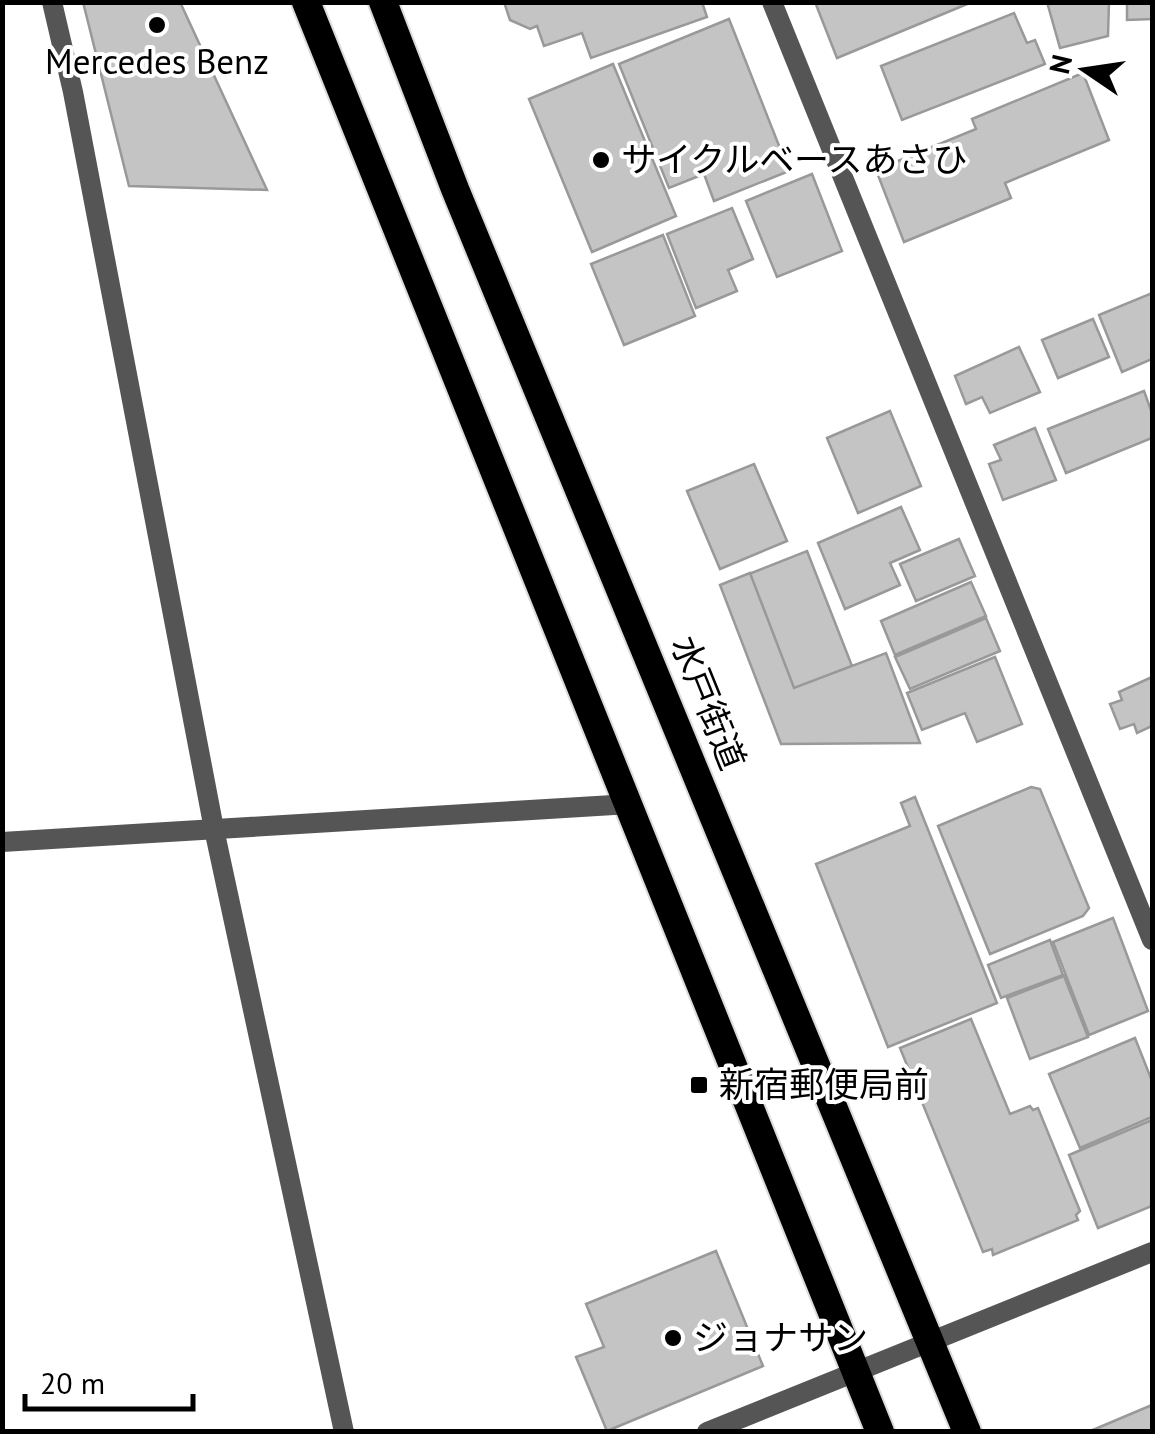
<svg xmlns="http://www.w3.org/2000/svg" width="1155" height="1434" font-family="'PT Sans','Noto Sans JP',sans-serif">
<rect width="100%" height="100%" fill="#fff"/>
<g fill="#c4c4c4" stroke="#999" stroke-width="2.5">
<path d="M 83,2 L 180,2 L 267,190 L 129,186 Z"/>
<path d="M 504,2 L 702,2 L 707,17 L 591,58 L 582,33 L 544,46 L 537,26 L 530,29 L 510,20 Z"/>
<path d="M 815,2 L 972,2 L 837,58 Z"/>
<path d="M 1047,2 L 1109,2 L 1108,36 L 1060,48 Z"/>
<path d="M 1127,2 L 1152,2 L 1152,19 L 1127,20 Z"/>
<path d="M 1014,13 L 1027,43 L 1035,40 L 1045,64 L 902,120 L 881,66 Z"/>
<path d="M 729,19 L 789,171 L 714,201 L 704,174 L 669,188 L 619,64 Z"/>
<path d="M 613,64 L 676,216 L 592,252 L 529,99 Z"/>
<path d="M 1083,73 L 1109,140 L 1005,183 L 1011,198 L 904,242 L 876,170 L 976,129 L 972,119 Z"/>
<path d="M 812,174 L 842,251 L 777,277 L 746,201 Z"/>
<path d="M 732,208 L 753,259 L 728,270 L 737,291 L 696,308 L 667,234 Z"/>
<path d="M 663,235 L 695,316 L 624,345 L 591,264 Z"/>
<path d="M 1152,293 L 1152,359 L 1122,372 L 1099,315 Z"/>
<path d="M 1093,319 L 1109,357 L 1058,378 L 1042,340 Z"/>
<path d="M 1019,347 L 1040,392 L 990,413 L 982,397 L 966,404 L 955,376 Z"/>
<path d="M 1144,391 L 1152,413 L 1152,438 L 1066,473 L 1048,429 Z"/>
<path d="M 890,411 L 921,486 L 858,513 L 827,438 Z"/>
<path d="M 1035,428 L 1056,480 L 1003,500 L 989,464 L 1001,460 L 994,445 Z"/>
<path d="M 754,464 L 787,541 L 720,569 L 687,491 Z"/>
<path d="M 901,507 L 920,550 L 890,563 L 900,585 L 845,609 L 818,543 Z"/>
<path d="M 959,539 L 975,576 L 916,601 L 900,564 Z"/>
<path d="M 807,551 L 852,666 L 794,689 L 749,574 Z"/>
<path d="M 750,573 L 794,688 L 886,653 L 920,743 L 781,744 L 720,585 Z"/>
<path d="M 971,582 L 986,616 L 895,655 L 881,621 Z"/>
<path d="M 986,618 L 1000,651 L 910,689 L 895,657 Z"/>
<path d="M 995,657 L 1022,724 L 977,742 L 965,713 L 922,730 L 907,693 Z"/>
<path d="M 1152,677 L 1152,726 L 1137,733 L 1134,724 L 1120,729 L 1110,704 L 1122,700 L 1119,692 Z"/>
<path d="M 1031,787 L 1040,789 L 1089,908 L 1083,916 L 990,954 L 938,826 Z"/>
<path d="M 915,797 L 997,1003 L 888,1047 L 816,864 L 910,826 L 901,803 Z"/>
<path d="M 1113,918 L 1148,1011 L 1089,1035 L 1053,942 Z"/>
<path d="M 1050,940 L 1063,975 L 1001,998 L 988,965 Z"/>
<path d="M 1064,976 L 1088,1037 L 1030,1059 L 1007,998 Z"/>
<path d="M 971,1019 L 1010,1114 L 1030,1106 L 1033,1110 L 1038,1108 L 1080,1211 L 1076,1215 L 1078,1220 L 993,1255 L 992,1249 L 983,1252 L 900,1048 Z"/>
<path d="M 1135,1038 L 1152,1081 L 1152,1117 L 1080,1148 L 1049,1074 Z"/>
<path d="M 1152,1120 L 1152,1206 L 1098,1228 L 1069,1155 Z"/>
<path d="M 716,1251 L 763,1366 L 607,1431 L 576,1357 L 604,1347 L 586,1304 Z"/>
<path d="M 1152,1405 L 1152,1432 L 1088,1432 Z"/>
</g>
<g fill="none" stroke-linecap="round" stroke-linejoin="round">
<defs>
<g id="trunk">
<path d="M 306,2 L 880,1432"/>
<path d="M 383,2 L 455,189 L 967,1432"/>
</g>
</defs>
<use href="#trunk" stroke="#dbdbdb" stroke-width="32"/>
<g stroke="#555" stroke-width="20">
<path d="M 52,2 L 73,92 L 214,829 L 344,1432"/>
<path d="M 772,2 L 1152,940"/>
<path d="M 2,842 L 630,804"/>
</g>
<path stroke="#555" stroke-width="20" d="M 707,1432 L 1152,1252"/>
<use href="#trunk" stroke="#000" stroke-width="28"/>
</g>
<g fill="#000" stroke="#fff" stroke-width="4">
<circle cx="157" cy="25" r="10"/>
<circle cx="601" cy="160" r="10"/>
<rect x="689" y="1075" width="20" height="20" rx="5"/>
<circle cx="673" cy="1338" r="10"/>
</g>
<g text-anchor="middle" stroke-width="8" stroke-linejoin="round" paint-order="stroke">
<g font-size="35" fill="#000" stroke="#fff" text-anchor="start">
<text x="157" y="74" text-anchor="middle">Mercedes Benz</text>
<text x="621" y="172">サイクルベースあさひ</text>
<text x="719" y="1097">新宿郵便局前</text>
<text x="693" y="1350">ジョナサン</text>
</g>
<g font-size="35" fill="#000" stroke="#fff">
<text transform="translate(708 703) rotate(68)" y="12">水戸街道</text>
</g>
</g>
<rect width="1155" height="1434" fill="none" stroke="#000000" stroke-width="10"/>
<g transform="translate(1085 70) rotate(283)" stroke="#ffffff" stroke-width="8" paint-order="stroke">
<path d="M0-8L18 38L0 25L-18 38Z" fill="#000000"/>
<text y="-15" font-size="28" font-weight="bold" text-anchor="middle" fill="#000000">N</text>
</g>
<path d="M25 1394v15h168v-15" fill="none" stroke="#000000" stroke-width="5"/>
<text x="40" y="1394" font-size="30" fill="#000000" stroke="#ffffff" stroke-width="8" paint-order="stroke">20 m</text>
</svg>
